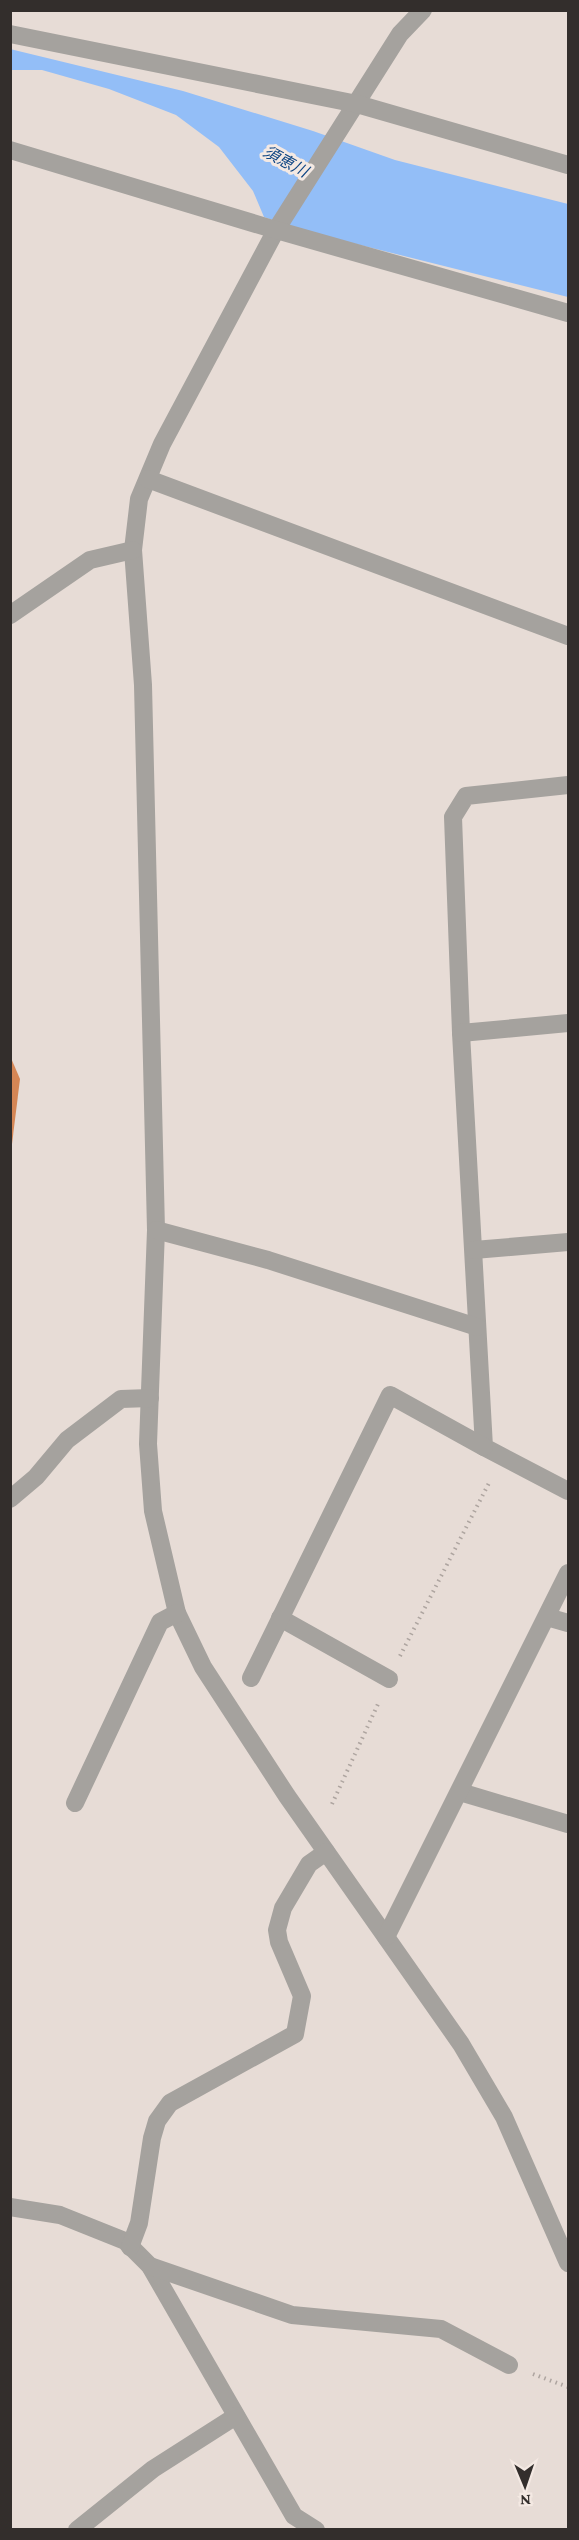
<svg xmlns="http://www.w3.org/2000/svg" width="579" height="2540" font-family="'Crimson Pro','Noto Sans JP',serif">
<rect width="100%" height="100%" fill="#e7dcd6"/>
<path fill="#d58655" d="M 11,1058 L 20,1079 L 11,1152 Z"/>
<path fill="#93bef7" d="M 10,49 L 183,91 L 313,131 L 395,160 L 568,204 L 568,297 L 304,231 L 264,217 L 253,191 L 219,147 L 176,115 L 109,89 L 42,70 L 11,70 Z"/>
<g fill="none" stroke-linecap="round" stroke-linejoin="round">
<g stroke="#aea5a0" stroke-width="4" stroke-dasharray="1.5 4.5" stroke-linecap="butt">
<path d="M 400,1656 L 490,1481"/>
<path d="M 332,1804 L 378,1704"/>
<path d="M 533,2374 L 568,2387"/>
</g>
<g stroke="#a5a29e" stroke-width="18">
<path d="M 423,10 L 400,34 L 276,230 L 162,444 L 139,499 L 133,550 L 143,685 L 156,1230 L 148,1444 L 153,1511 L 177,1613 L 203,1667 L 287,1796 L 461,2044 L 504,2117 L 568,2263"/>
<path d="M 10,34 L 357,104 L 568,165"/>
<path d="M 10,150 L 276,230 L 568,313"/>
<path d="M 148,479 L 568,636"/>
<path d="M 10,615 L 90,560 L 133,550"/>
<path d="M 568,785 L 466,796 L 453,817 L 461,1033 L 484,1447 L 568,1491"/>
<path d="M 461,1033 L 568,1023"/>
<path d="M 156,1230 L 268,1260 L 477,1327"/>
<path d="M 474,1250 L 568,1242"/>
<path d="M 10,1499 L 36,1477 L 67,1440 L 121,1399 L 150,1398"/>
<path d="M 547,1617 L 568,1623"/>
<path d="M 280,1618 L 389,1679"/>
<path d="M 251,1678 L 390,1395 L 484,1447"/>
<path d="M 460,1792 L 568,1824"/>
<path d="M 75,1803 L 160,1622 L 177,1613"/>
<path d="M 386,1937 L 568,1573"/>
<path d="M 10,2207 L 60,2215 L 125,2241 L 150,2266 L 294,2516 L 316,2530"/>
<path d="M 130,2247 L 139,2223 L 152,2138 L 157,2121 L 170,2103 L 295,2034 L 302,1996 L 279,1942 L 277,1930 L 283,1908 L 309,1864 L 326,1852"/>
<path d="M 150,2266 L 292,2315 L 441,2329 L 509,2365"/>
<path d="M 77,2530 L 153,2469 L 236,2416"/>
</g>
</g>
<g text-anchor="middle" stroke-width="6" stroke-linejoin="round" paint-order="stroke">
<g font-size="16" font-style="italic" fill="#0f4684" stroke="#f4e9e3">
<text transform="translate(286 161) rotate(28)" y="6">須恵川</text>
</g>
</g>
<rect width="579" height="2540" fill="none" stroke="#332e2c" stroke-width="24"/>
<g transform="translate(525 2486) rotate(178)" stroke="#f4e9e3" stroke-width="4.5" paint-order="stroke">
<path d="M0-4.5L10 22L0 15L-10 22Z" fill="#332e2c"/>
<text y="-9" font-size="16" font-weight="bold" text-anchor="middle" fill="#332e2c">N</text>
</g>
</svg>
